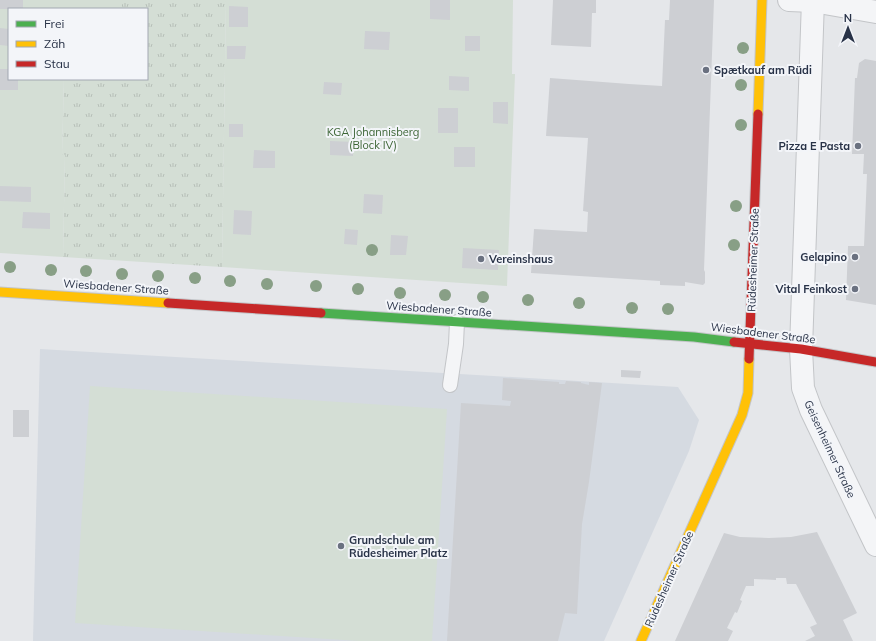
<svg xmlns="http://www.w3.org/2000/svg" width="876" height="641" font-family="Mulish,sans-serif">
<defs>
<pattern id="grass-tufts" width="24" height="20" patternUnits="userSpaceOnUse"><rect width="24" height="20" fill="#d4ded5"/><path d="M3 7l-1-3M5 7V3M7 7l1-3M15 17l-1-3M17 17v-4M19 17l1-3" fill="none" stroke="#b6bfb8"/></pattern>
</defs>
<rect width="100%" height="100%" fill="#e5e7ea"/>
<path fill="#d5dae1" d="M 40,349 L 678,387 L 699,420 L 689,451 L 604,641 L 33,641 Z"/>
<path fill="url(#grass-tufts)" d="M 122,0 L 226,0 L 222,267 L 63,257 L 65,155 L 62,155 L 64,79 L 147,79 L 147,9 L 122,9 Z"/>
<g fill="#d4ded5">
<path d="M 0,0 L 122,0 L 122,9 L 9,9 L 9,79 L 64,79 L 62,154 L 65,155 L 63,257 L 0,253 Z"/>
<path d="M 226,0 L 513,0 L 512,74 L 515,74 L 507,286 L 222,267 Z"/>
<path d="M 90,386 L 447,409 L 432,641 L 359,641 L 75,623 Z"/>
</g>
<g fill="#cdcfd3">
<rect x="0" y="0" width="23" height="9"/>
<path d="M 430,0 L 450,0 L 450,20 L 430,19 Z"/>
<path d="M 553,0 L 596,0 L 596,13 L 592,13 L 591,47 L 551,45 Z"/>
<path d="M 670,0 L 714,0 L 704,270 L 705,272 L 705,283 L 703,285 L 685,282 L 685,286 L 660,285 L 660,281 L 531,273 L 534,229 L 587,232 L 588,212 L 583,211 L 588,138 L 546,136 L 550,78 L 629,84 L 662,86 L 665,20 L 669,20 Z"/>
<path d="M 229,6 L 248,7 L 248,27 L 229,27 Z"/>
<path d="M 0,28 L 9,29 L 9,46 L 0,45 Z"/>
<path d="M 365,31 L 390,32 L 389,50 L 364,49 Z"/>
<rect x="465" y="36" width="15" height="15"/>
<path d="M 227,46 L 246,46 L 245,59 L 227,59 Z"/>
<path d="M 865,59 L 876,61 L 876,305 L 846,300 L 848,246 L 864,246 L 867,174 L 863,174 L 864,154 L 852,154 L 855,78 L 857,78 L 859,63 Z"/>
<path d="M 0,69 L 9,69 L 9,79 L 18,79 L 18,90 L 0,90 Z"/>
<path d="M 449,76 L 469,77 L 469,91 L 449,90 Z"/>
<path d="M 324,82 L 342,83 L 341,95 L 323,94 Z"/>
<path d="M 493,102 L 508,102 L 508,124 L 493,123 Z"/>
<rect x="438" y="108" width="20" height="25"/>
<rect x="229" y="124" width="14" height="13"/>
<path d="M 330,141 L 354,142 L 353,156 L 330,155 Z"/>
<rect x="454" y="147" width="21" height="20"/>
<path d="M 254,150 L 275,151 L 275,168 L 253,168 Z"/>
<path d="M 0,186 L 31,187 L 31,202 L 0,201 Z"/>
<path d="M 364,194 L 383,195 L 382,214 L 363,213 Z"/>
<path d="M 234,210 L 252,211 L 251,235 L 233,234 Z"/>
<path d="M 23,212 L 50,213 L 50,229 L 22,228 Z"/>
<path d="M 345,229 L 358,230 L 357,245 L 344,244 Z"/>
<path d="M 391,235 L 408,236 L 406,255 L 390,255 Z"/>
<path d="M 463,248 L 499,250 L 498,270 L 462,268 Z"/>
<path d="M 621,370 L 641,371 L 640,378 L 621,377 Z"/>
<path d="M 503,378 L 559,382 L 559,384 L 565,384 L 566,381 L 581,382 L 581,383 L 589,385 L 589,382 L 602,383 L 589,482 L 582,524 L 577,614 L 565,613 L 558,641 L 447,641 L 461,403 L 510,406 L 511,401 L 502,400 Z"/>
<rect x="13" y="410" width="16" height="27"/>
<path d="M 817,532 L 857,613 L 843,620 L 853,641 L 805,641 L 815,636 L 810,627 L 817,624 L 796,584 L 787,584 L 786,578 L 776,578 L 776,580 L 754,579 L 754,586 L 746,586 L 740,600 L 742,601 L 737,613 L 735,612 L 727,628 L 733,631 L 728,641 L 675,641 L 724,533 L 740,537 L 769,538 L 791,537 Z"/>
</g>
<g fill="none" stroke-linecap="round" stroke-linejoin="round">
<defs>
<path id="lane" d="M 450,385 L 456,344 L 457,322"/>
<g id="street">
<path d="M 789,0 L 813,1 L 876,12"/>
<path d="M 813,0 L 801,349 L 803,388 L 811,410 L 876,545"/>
</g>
<path id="fast" d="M 321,313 L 694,337 L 734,342"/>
<g id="slow">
<path d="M 758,114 L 762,0"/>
<path d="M 0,292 L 168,303"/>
<path d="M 641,641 L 742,415 L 748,393 L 749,359"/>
</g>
<g id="jam">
<path d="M 168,303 L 321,313"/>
<path d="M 734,342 L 801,349 L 876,362"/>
<path d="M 749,359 L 758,114"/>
</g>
</defs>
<use href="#lane" stroke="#c3c5c8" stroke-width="16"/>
<use href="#street" stroke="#c3c5c8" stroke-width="24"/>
<use href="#fast" stroke="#c3c5c8" stroke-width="11"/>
<use href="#slow" stroke="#c3c5c8" stroke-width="11"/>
<use href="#jam" stroke="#c3c5c8" stroke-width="11"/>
<use href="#lane" stroke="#f4f5f7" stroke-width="14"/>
<use href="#street" stroke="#f4f5f7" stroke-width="22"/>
<use href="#fast" stroke="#4caf50" stroke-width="9"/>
<use href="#slow" stroke="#ffc107" stroke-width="9"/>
<use href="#jam" stroke="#c62828" stroke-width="9"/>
</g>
<g fill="#889f86">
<circle cx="743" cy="48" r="6"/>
<circle cx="741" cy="85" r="6"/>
<circle cx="741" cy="125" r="6"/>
<circle cx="736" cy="206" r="6"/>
<circle cx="734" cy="245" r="6"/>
<circle cx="372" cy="250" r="6"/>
<circle cx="10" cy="267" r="6"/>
<circle cx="51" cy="270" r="6"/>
<circle cx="86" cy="271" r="6"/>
<circle cx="122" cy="274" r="6"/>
<circle cx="158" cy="276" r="6"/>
<circle cx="195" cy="278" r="6"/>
<circle cx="230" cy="281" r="6"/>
<circle cx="267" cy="284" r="6"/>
<circle cx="316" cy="286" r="6"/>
<circle cx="358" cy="289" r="6"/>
<circle cx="400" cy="293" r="6"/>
<circle cx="445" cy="295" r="6"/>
<circle cx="483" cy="297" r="6"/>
<circle cx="528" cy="300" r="6"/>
<circle cx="579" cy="303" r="6"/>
<circle cx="632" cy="308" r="6"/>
<circle cx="668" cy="309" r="6"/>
</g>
<g fill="#6a7180" stroke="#f3f5f9" stroke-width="1.5">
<circle cx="706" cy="70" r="4"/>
<circle cx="858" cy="146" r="4"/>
<circle cx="855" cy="257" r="4"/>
<circle cx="481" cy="259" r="4"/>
<circle cx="855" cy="289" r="4"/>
<circle cx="341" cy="546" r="4"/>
</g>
<g text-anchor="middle" stroke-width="4" stroke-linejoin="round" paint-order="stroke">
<g font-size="11" font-weight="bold" fill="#283247" stroke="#f3f5f9" text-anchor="start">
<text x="714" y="74">Spætkauf am Rüdi</text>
<text x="850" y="150" text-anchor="end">Pizza E Pasta</text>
<text x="847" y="261" text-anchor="end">Gelapino</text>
<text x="489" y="263">Vereinshaus</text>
<text x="847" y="293" text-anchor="end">Vital Feinkost</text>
<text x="349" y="544">Grundschule am<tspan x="349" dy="13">Rüdesheimer Platz</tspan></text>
</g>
<g font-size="11" fill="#3b6434" stroke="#f3f5f9">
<text x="373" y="136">KGA Johannisberg<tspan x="373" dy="13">(Block IV)</tspan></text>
</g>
<g font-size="11" fill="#283247" stroke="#f3f5f9">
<text transform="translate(753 260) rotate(-88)" y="4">Rüdesheimer Straße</text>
<text transform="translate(116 287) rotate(4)" y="4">Wiesbadener Straße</text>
<text transform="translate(439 309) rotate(4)" y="4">Wiesbadener Straße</text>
<text transform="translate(763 333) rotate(7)" y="4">Wiesbadener Straße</text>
<text transform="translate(830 449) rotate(65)" y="4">Geisenheimer Straße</text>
<text transform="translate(669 579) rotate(-66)" y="4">Rüdesheimer Straße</text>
</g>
</g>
<rect x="8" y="8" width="140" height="72" fill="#f3f5f9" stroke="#a2a7b2"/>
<rect x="16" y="21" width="20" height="6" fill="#4caf50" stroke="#a2a7b2"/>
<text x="44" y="28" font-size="12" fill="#283247">Frei</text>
<rect x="16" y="41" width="20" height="6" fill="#ffc107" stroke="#a2a7b2"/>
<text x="44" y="48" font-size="12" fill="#283247">Zäh</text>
<rect x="16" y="61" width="20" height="6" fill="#c62828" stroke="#a2a7b2"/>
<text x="44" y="68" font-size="12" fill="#283247">Stau</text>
<g transform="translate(848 28)" stroke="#f3f5f9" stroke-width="3" paint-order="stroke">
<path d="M0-3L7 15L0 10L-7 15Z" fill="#283247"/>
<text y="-6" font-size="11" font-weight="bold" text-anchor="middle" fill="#283247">N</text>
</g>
</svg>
